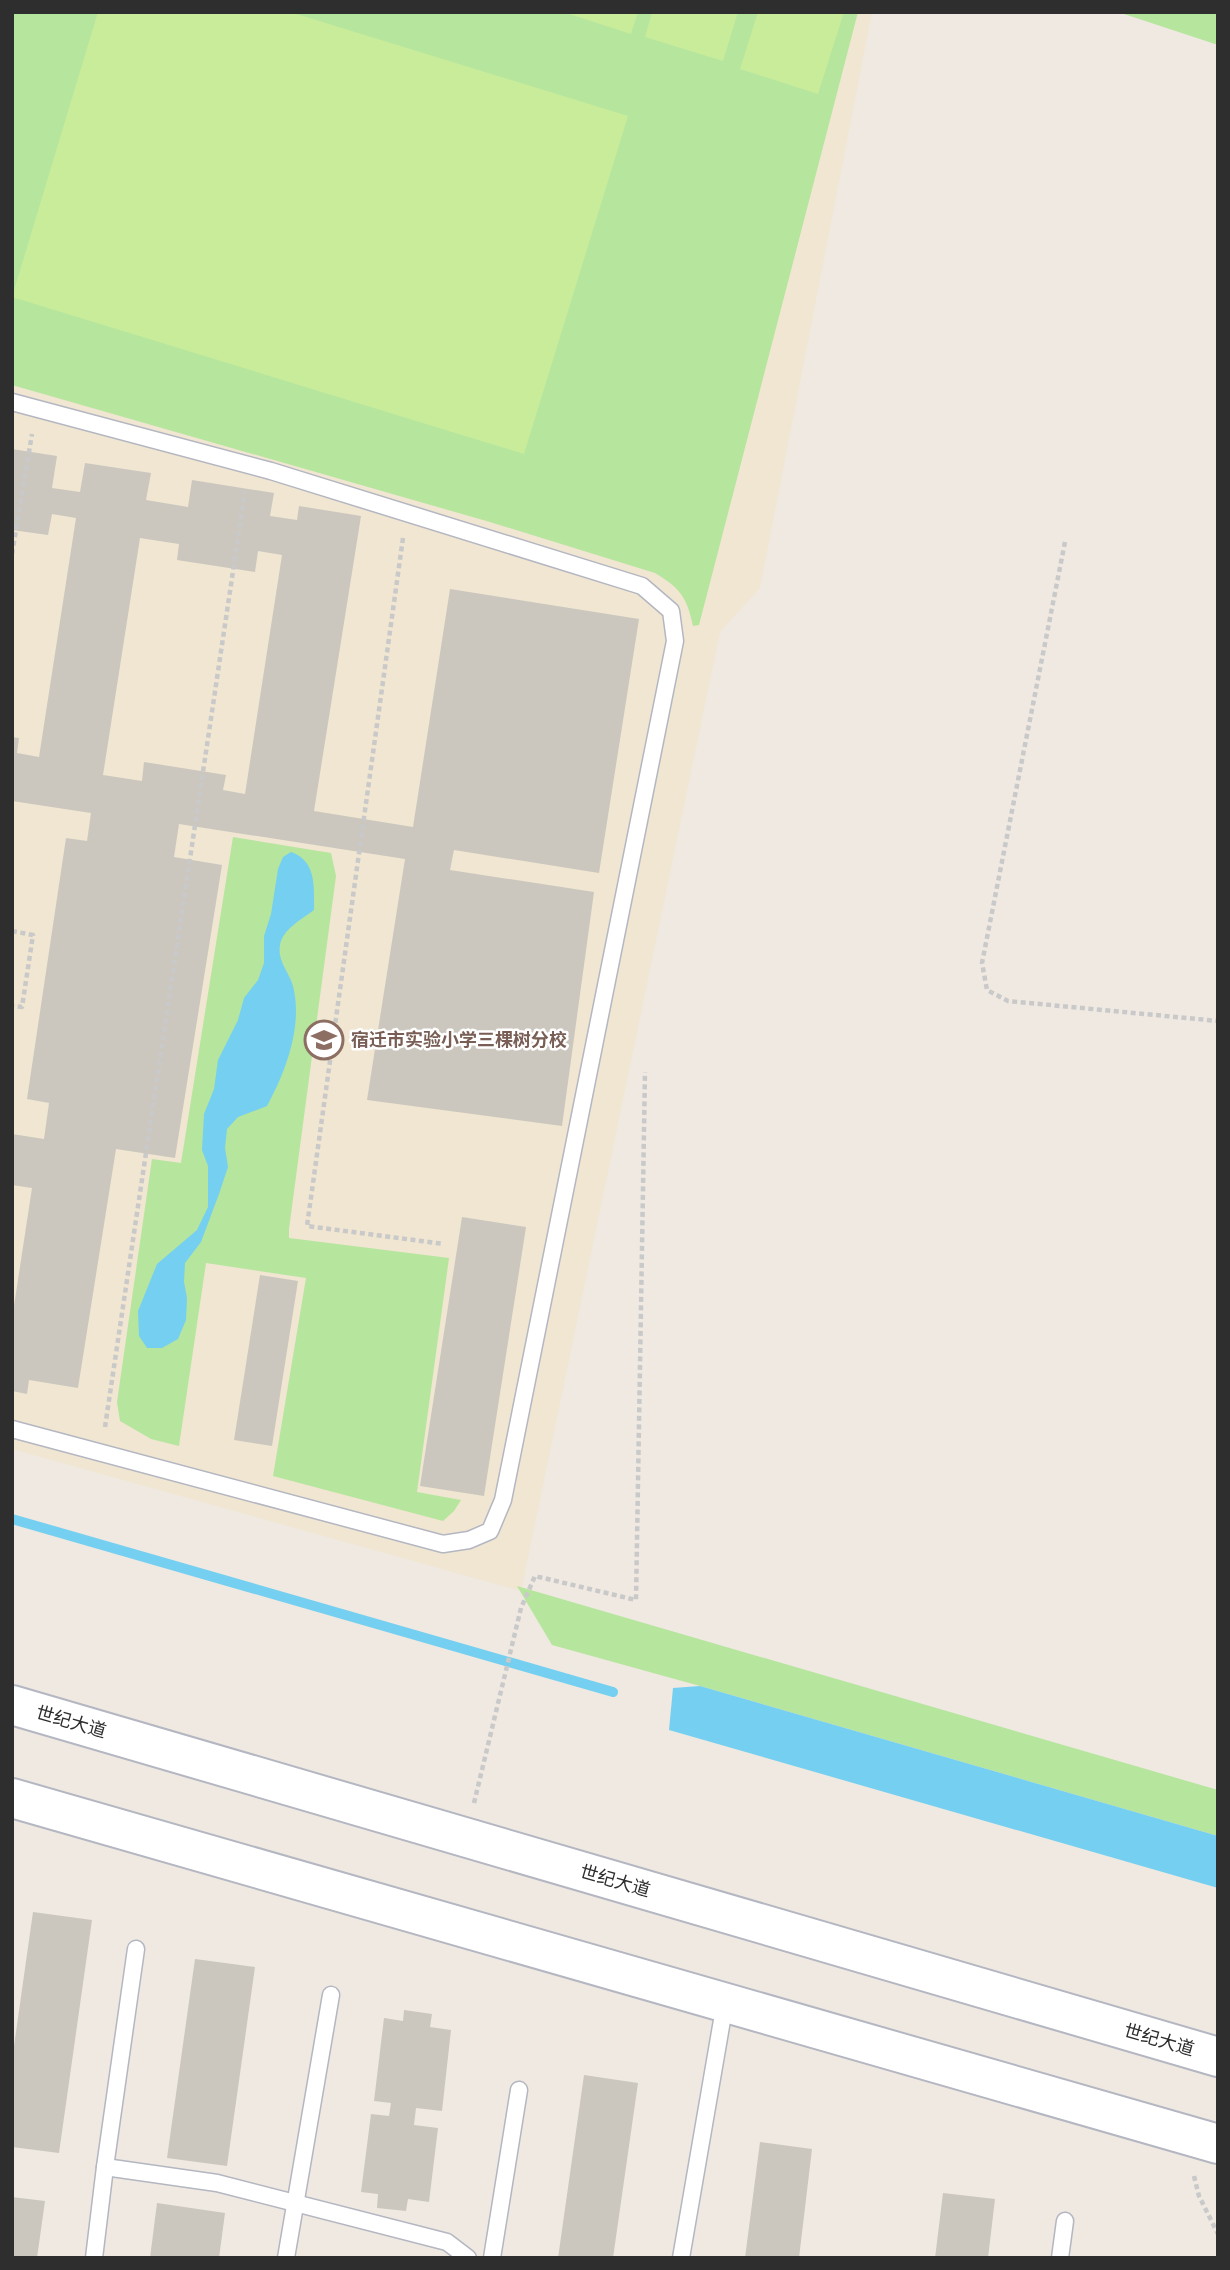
<svg xmlns="http://www.w3.org/2000/svg" width="1230" height="2270" font-family="Helvetica,'Noto Sans SC',sans-serif">
<rect width="100%" height="100%" fill="#efe9e1"/>
<path fill="#f0e6d1" d="M 12,12 L 872,12 L 760,588 L 720,632 L 521,1591 L 12,1449 Z"/>
<g fill="#b6e59e">
<path d="M 12,12 L 858,12 L 699,625 L 693,626 C 687,597 680,588 655,573 L 490,522 L 12,385 Z"/>
<path d="M 1118,12 L 1218,12 L 1218,45 Z"/>
<path d="M 233,837 L 331,853 L 336,876 L 289,1229 L 289,1238 L 449,1258 L 417,1492 L 461,1500 L 454,1511 L 443,1521 L 273,1476 L 306,1278 L 206,1263 L 179,1446 L 151,1439 L 120,1421 L 117,1402 L 152,1159 L 181,1163 Z"/>
<path d="M 517,1586 L 1218,1790 L 1218,1836 L 700,1686 L 552,1645 Z"/>
</g>
<g fill="#c9ec9a">
<path d="M 98,12 L 290,12 L 628,116 L 524,454 L 12,297 Z"/>
<path d="M 563,12 L 638,12 L 631,34 Z"/>
<path d="M 652,12 L 738,12 L 723,61 L 645,37 Z"/>
<path d="M 758,12 L 844,12 L 818,94 L 740,69 Z"/>
</g>
<g fill="#75cff0">
<path d="M 291,852 C 317,861 314,888 314,910 C 302,919 283,929 280,945 C 277,961 289,972 293,986 C 303,1026 286,1071 267,1106 L 238,1117 L 227,1129 L 225,1148 L 228,1167 L 219,1194 L 201,1242 L 185,1263 L 184,1282 L 187,1298 L 186,1320 L 178,1339 L 162,1348 L 147,1348 L 139,1336 L 138,1311 L 157,1264 L 197,1230 L 208,1207 L 208,1166 L 202,1150 L 204,1114 L 214,1089 L 218,1060 L 238,1020 L 244,998 L 258,980 L 264,963 L 264,936 L 271,914 L 278,869 L 283,857 Z"/>
<path d="M 700,1686 L 1218,1836 L 1218,1888 L 669,1730 L 673,1688 Z"/>
</g>
<g fill="none" stroke-linecap="round" stroke-linejoin="round">
<path stroke="#75cff0" stroke-width="10" d="M 12,1519 L 613,1692"/>
</g>
<g fill="#cbc7bf" fill-rule="evenodd">
<path d="M 12,449 L 57,456 L 52,488 L 80,492 L 85,463 L 151,473 L 146,500 L 188,507 L 192,480 L 274,493 L 270,516 L 297,520 L 299,506 L 361,516 L 314,811 L 413,827 L 450,589 L 639,619 L 599,873 L 454,850 L 450,870 L 594,892 L 562,1126 L 367,1100 L 405,859 L 179,824 L 174,857 L 222,865 L 175,1158 L 116,1149 L 78,1388 L 29,1380 L 27,1394 L 12,1391 L 12,1319 L 32,1188 L 12,1185 L 12,1134 L 44,1139 L 49,1103 L 27,1099 L 66,838 L 87,841 L 91,813 L 12,801 L 12,737 L 19,738 L 17,753 L 39,757 L 76,518 L 52,514 L 48,535 L 12,530 ZM 140,538 L 179,544 L 177,560 L 255,572 L 258,551 L 282,555 L 245,794 L 223,790 L 226,775 L 144,762 L 142,781 L 103,775 Z"/>
<path d="M 462,1217 L 526,1227 L 484,1496 L 420,1486 Z"/>
<path d="M 260,1275 L 298,1281 L 272,1446 L 234,1440 Z"/>
<path d="M 33,1912 L 92,1920 L 59,2153 L 12,2147 L 12,2060 Z"/>
<path d="M 195,1959 L 255,1967 L 227,2166 L 167,2158 Z"/>
<path d="M 404,2010 L 432,2014 L 430,2027 L 451,2030 L 442,2111 L 416,2108 L 414,2125 L 438,2128 L 429,2202 L 408,2199 L 406,2211 L 377,2208 L 378,2194 L 361,2192 L 371,2114 L 389,2116 L 391,2103 L 374,2101 L 384,2018 L 403,2021 Z"/>
<path d="M 584,2075 L 638,2083 L 613,2258 L 558,2258 Z"/>
<path d="M 760,2142 L 812,2149 L 799,2258 L 745,2258 Z"/>
<path d="M 943,2193 L 995,2199 L 988,2258 L 935,2258 Z"/>
<path d="M 12,2197 L 45,2201 L 37,2258 L 12,2258 Z"/>
<path d="M 157,2203 L 225,2213 L 219,2258 L 150,2258 Z"/>
</g>
<g fill="none" stroke-linecap="round" stroke-linejoin="round">
<defs>
<g id="service">
<path d="M 12,402 L 271,471 L 642,586 L 671,611 L 675,641 L 503,1500 L 490,1531 L 469,1540 L 443,1544 L 12,1429"/>
<path d="M 105,2167 L 217,2183 L 447,2242 L 468,2258"/>
<path d="M 94,2258 L 105,2167 L 136,1949"/>
<path d="M 286,2258 L 331,1995"/>
<path d="M 492,2258 L 519,2090"/>
<path d="M 681,2258 L 725,2003"/>
<path d="M 1060,2258 L 1065,2221"/>
</g>
<g id="tertiary">
<path d="M 12,1705 L 1218,2057"/>
<path d="M 12,1798 L 1218,2144"/>
</g>
</defs>
<use href="#service" stroke="#b4b7c1" stroke-width="19"/>
<use href="#tertiary" stroke="#b4b7c1" stroke-width="42"/>
<g stroke="#c9c9c9" stroke-width="4.5" stroke-dasharray="5 3.5" stroke-linecap="butt">
<path d="M 403,538 L 307,1226 L 444,1244"/>
<path d="M 1065,542 L 982,963 L 987,990 L 1008,1001 L 1218,1021"/>
<path d="M 12,554 L 32,434"/>
<path d="M 12,931 L 33,935 L 22,1007 L 12,1006"/>
<path d="M 105,1427 L 245,491"/>
<path d="M 474,1803 L 521,1608 L 535,1576 L 636,1600 L 645,1072"/>
<path d="M 1194,2176 L 1199,2196 L 1218,2234"/>
</g>
<use href="#service" stroke="#fff" stroke-width="16"/>
<use href="#tertiary" stroke="#fff" stroke-width="38"/>
</g>
<defs>
<symbol id="school-ring" viewBox="-11 -11 22 22"><circle r="9.5" fill="#fff" stroke="#8d6e63" stroke-width="1.5"/><path d="M0-5L7-2L0 1L-7-2ZM-4 1L0 2.5L4 1V4Q0 6-4 4Z" fill="#8d6e63"/></symbol>
</defs>
<g fill-rule="evenodd">
<use href="#school-ring" x="302" y="1018" width="44" height="44"/>
</g>
<g text-anchor="middle" stroke-width="5" stroke-linejoin="round" paint-order="stroke">
<g font-size="18" font-weight="bold" fill="#785e54" stroke="#fff" text-anchor="start">
<text x="351" y="1046">宿迁市实验小学三棵树分校</text>
</g>
<g font-size="18" fill="#2e2e2e" stroke="#fff">
<text transform="translate(71 1722) rotate(16)" y="6">世纪大道</text>
<text transform="translate(615 1881) rotate(16)" y="6">世纪大道</text>
<text transform="translate(1159 2040) rotate(16)" y="6">世纪大道</text>
</g>
</g>
<rect width="1230" height="2270" fill="none" stroke="#2e2e2e" stroke-width="28"/>
</svg>
